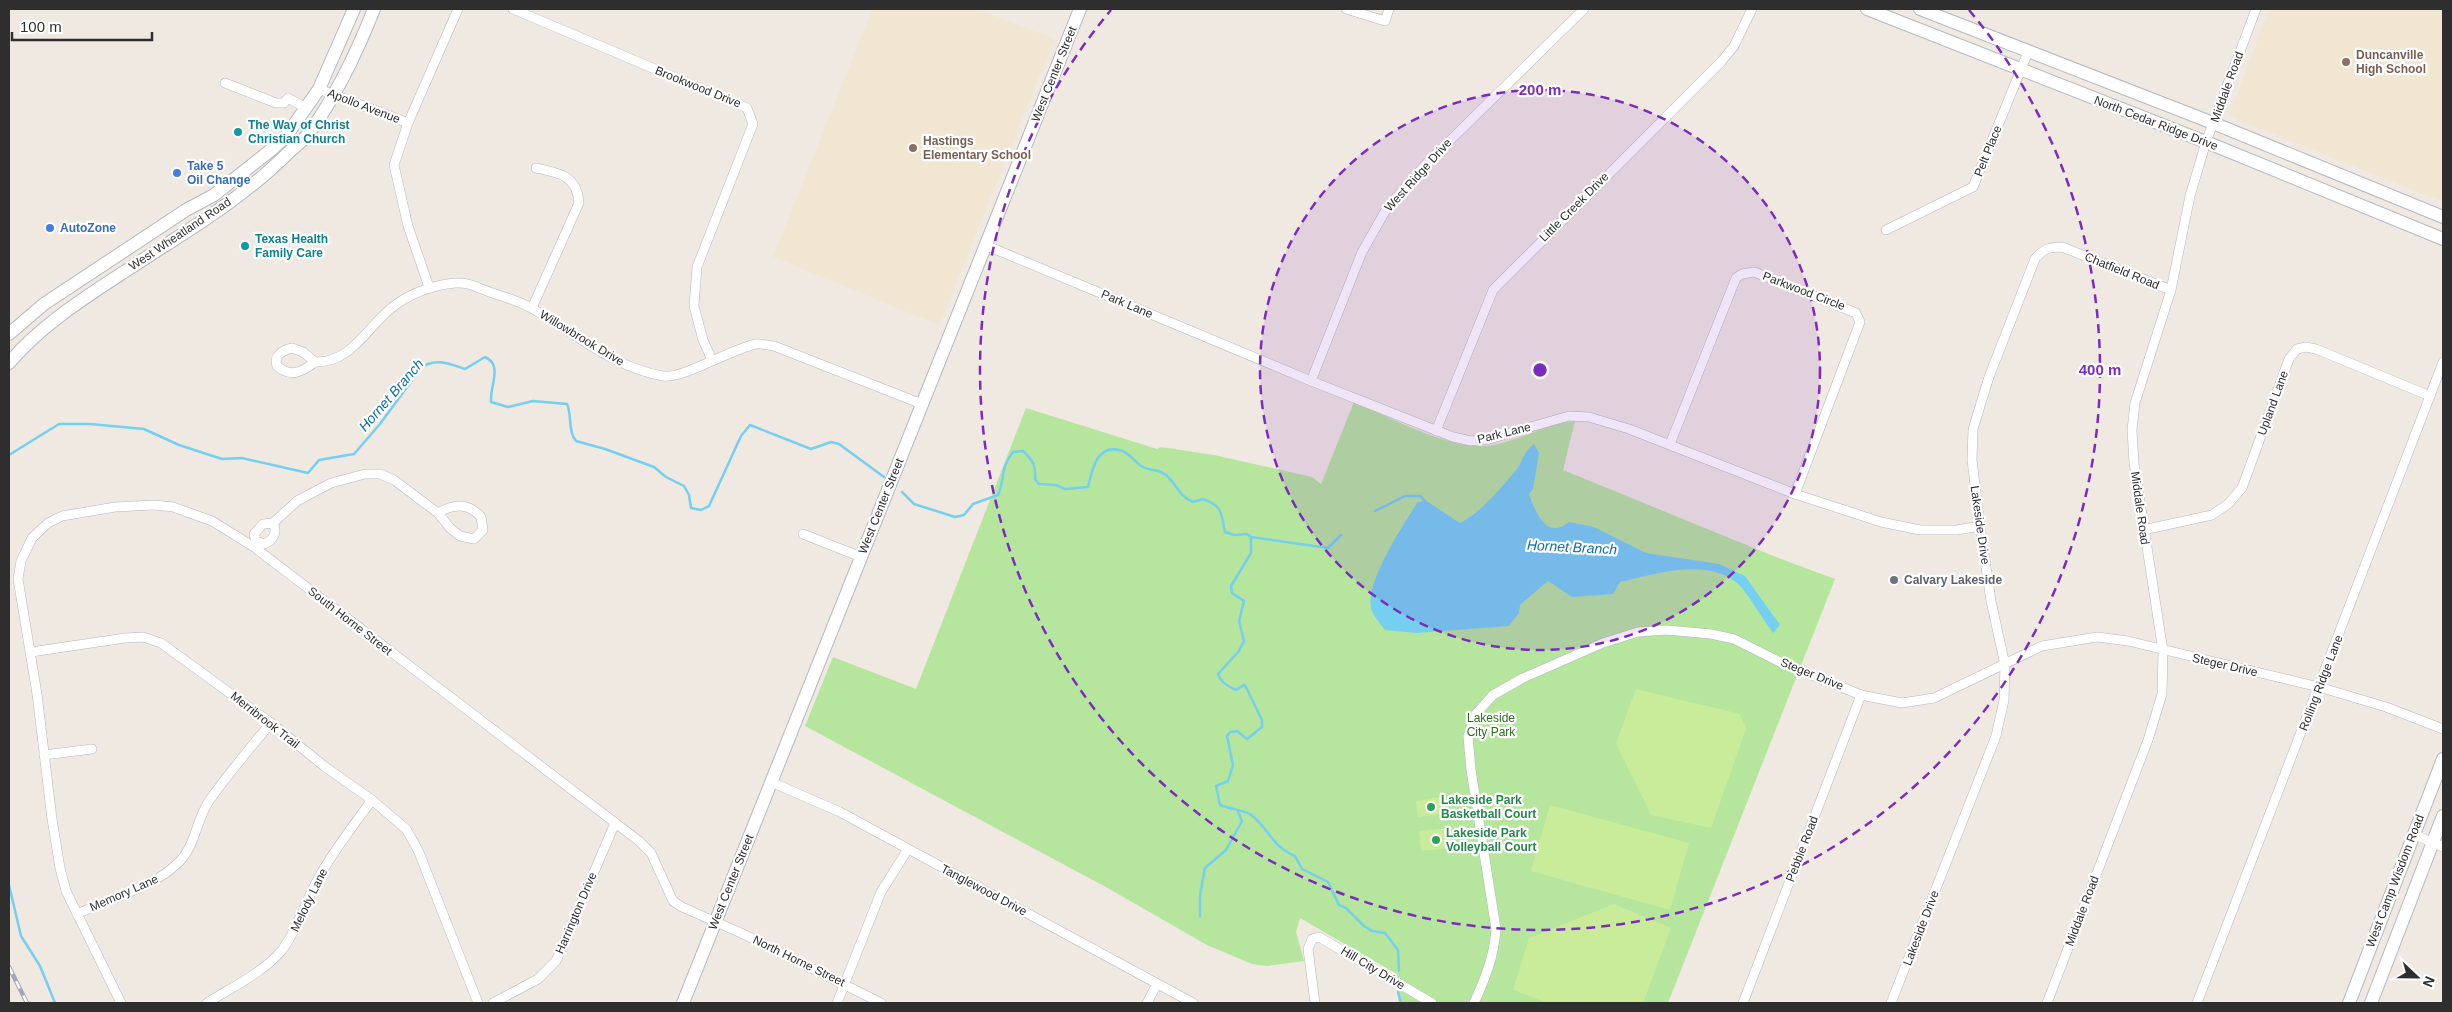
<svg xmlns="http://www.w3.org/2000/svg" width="2452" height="1012" font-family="Arial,sans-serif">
<rect width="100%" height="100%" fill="#efe9e1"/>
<g fill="#f0e6d1">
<path d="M 873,9 L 977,9 L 1054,39 L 939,325 L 773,257 Z"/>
<path d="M 2269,9 L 2443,9 L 2443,202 L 2229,116 Z"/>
</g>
<path fill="#b6e59e" d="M 1354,402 C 1394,418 1455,455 1498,444 C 1524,438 1547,424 1575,421 L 1563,470 L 1771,555 L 1835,579 L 1668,1003 L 1399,1003 L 1395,973 L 1300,918 L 1296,932 L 1304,961 L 1267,966 L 1252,964 L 1207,945 L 1104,886 L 805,726 L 833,657 L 916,689 L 1026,408 L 1157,449 L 1161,447 L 1214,455 L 1312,477 L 1321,484 Z"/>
<g fill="#c9ec9a">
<path d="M 1636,689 L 1740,714 L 1746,729 L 1711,828 L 1651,815 L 1616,744 Z"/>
<path d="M 1444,796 L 1447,813 L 1418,817 L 1416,801 Z"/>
<path d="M 1550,805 L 1689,843 L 1670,910 L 1531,871 Z"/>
<path d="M 1451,828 L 1452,848 L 1421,851 L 1419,831 Z"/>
<path d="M 1614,904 L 1671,928 L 1643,1003 L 1548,1003 L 1513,990 L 1529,938 Z"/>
</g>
<path fill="#75cff0" d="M 1534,444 L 1539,453 L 1533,489 L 1529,494 C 1535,511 1546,541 1569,522 L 1594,527 L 1646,553 L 1719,564 L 1745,576 L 1780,625 L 1773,633 C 1762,618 1753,602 1742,588 C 1713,555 1656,574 1620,582 L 1613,594 L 1572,597 L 1548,581 L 1520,605 L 1519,613 L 1509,626 L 1416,633 L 1385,630 C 1381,624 1374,617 1372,611 C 1362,586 1404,524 1417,503 L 1425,500 L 1460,523 C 1479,514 1503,486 1517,469 C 1524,459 1523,452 1534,444 Z"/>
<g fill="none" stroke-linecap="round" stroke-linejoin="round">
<g stroke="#75cff0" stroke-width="2.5">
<path d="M 9,455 L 59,424 L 90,424 L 144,429 L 179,445 L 222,459 L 242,458 L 308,473 L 319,460 L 354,454 L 380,424 L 421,368 C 435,357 450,364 465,369 L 485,357 C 503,365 490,385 491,402 L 508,407 L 533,401 L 567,404 C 572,415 568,432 576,441 L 605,449 L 654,467 L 666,477 L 684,486 L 689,495 L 691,508 L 701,510 L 709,506 L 741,436 L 750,425 L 811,449 L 831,442 L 839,444 L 884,477"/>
<path d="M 902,492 L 914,504 L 955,517 L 964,515 L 973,504 L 998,495 C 1006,477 999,470 1013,452 L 1023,451 C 1033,460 1036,466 1035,479 L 1039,484 L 1056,485 L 1065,489 L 1088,487 C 1092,471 1096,445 1119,450 C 1128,451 1134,461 1141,466 C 1150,472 1161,468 1169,478 C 1178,487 1180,497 1193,502 L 1203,499 C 1223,506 1221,513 1225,532 L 1234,535 L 1247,534 L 1251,537 L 1328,548 L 1341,535"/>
<path d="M 1375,511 L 1405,496 L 1420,496 L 1425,501"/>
<path d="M 1251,537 L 1251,553 L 1231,586 L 1232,593 L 1244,601 L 1239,621 L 1244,641 L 1239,651 L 1218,674 C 1220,682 1229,687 1236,690 L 1244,685 L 1246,687 L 1262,720 L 1262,727 L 1247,739 L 1237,731 L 1230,732 L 1227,736 L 1233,765 L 1228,781 L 1216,786 L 1220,805 C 1227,808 1245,811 1250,814 C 1268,827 1272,847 1295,856 L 1302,869 L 1328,882 L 1339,905 L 1346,908 L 1364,926 L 1372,931 L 1385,933 L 1398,950 L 1399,971"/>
<path d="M 9,885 L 21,936 L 40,966 L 55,1003"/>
<path d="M 1200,916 L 1200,895 L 1205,868 L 1226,850 L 1242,821 L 1238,812"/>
<path d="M 1398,992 L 1401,1003"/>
</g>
<defs>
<g id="street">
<path d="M 513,9 L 747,108 L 753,124 L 697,267 L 694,306 L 703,340 L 712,360"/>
<path d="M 1346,9 L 1385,21 L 1389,9"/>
<path d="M 225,83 L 276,103 L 284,103 L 288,98 L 306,108"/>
<path d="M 319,89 L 408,123"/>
<path d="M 1886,230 L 1973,187 L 2028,52"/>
<path d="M 985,245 L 1311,381 L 1453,437 L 1471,441 L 1489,439 L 1569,416 L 1589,417 L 1629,429 L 1795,494 L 1881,522 L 1920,530 L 1957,530 L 1980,526"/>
<path d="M 429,287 L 408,226 L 394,165 L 408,123 L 458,9"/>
<path d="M 532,308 L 579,203 C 577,175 559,173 536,168"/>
<path d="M 292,348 L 303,352 L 315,362 C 302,372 291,378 277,366 C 273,356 283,350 292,348 Z"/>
<path d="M 315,362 C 354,363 369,322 398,303 C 416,291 435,285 455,283 C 468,282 476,287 487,291 C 503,297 518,300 533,309 C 575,333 614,368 663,376 C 683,379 731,349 756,344 C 761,343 769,346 774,346 L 922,404"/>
<path d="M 1311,381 L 1362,252 L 1387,208 L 1424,166 L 1584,9"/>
<path d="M 1436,431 L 1493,290 L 1721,62 L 1734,46 L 1752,9"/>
<path d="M 1670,444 L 1736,278 L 1742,274 L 1754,272 L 1856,313 L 1860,322 L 1795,494"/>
<path d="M 273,523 C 278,532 273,541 264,544 L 256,541 L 254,534 L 263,524 L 273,523 L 297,501 L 331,483 L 365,474 L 380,474 L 394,480 L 438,513 L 450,528 L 460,536 L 474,539 L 483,530 L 481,517 C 468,502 453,504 438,513"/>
<path d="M 2143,530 L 2212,515 L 2228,504 L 2242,488 L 2289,359 L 2297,349 L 2306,347 L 2316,349 L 2430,396"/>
<path d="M 803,534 L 861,557"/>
<path d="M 31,652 L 125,638 L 143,637 L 161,643 L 271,723 L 324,766 L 372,800 L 406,829 L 418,850 L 478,1003"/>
<path d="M 44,755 L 92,749"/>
<path d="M 771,782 L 840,812 L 1193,1003"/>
<path d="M 2413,834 L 2443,847"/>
<path d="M 77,914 C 107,900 156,886 179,862 C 196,845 196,820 209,801 C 228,774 249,749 271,723"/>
<path d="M 121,1003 L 66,891 L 60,868 L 52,819 L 37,694 L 18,579 L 21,561 L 32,538 L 48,523 L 62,516 L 115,507 L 154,505 L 173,507 L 212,521 L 254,547 L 639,841 L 651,853 L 673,901 L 682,907 L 741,933 L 881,1003"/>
<path d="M 207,1003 C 232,987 263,973 282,950 C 298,929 305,902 318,879 C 333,851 353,826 372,800"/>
<path d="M 493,1003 L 538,979 L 556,961 L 615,823"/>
<path d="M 837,1003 L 881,892 L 908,849"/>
<path d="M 1147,1003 L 1157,984"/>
<path d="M 1315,1003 L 1308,949 L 1312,939 L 1319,937 L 1432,1003"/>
<path d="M 1474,1003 C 1485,979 1494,957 1496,929 L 1471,770 L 1468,736 L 1476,714 L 1493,695 L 1523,678 L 1603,643 L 1638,632 L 1667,630 L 1711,634 L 1734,639 L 1782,663 L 1861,695 L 1902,703 L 1934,698 L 2042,646 L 2097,637 L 2128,641 L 2319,687 L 2386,707 L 2443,729"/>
<path d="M 1743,1003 L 1861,695"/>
<path d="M 1891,1003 L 1996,736 L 2004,700 L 2005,665 L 1991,601 L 1980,526 L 1972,460 L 1973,429 L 1989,377 L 2035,259 C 2043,249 2049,247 2062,247 L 2171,290"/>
<path d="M 2047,1003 L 2148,740 L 2162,694 L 2163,651 L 2134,463 L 2132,430 L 2135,403 L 2171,290 L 2190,196 L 2206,142 L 2256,9"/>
<path d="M 2197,1003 L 2443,362"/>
</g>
<g id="secondary">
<path d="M 1867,9 L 2206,142 L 2443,239"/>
<path d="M 1920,9 L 2213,123 L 2443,217"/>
<path d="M 9,334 L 44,304 L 186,210 L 214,195 L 271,150 L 287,135 L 319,89 L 354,9"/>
<path d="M 9,363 C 40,326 84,298 124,272 C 180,235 240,201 287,154 C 294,147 303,141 309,133 C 337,95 357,52 374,9"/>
<path d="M 683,1003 L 1080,9"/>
<path d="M 2349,1003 L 2443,759"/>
<path d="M 2371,1003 L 2443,816"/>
</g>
</defs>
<use href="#street" stroke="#b4b7c1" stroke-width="10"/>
<use href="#secondary" stroke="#b4b7c1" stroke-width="14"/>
<use href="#street" stroke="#fff" stroke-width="9"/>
<use href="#secondary" stroke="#fff" stroke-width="12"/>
<defs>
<path id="rail" d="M 9,967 L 27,1003"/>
</defs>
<use href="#rail" stroke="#a3a6b8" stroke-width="4.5"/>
<use href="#rail" stroke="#fff" stroke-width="2.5" stroke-dasharray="8" stroke-linecap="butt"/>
</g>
<circle cx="1540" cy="370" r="280" fill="#7b2cbf" fill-opacity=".12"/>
<g fill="none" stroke="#7b2cbf" stroke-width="2.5" stroke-dasharray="9 6">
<circle cx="1540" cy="370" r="280"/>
<path d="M1969 10A560 560 0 1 1 1111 10"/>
</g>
<g fill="#8d6e63" stroke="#fff" stroke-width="2">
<circle cx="2346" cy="62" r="5"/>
<circle cx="913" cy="148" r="5"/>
</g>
<g fill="#0f9aa8" stroke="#fff" stroke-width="2">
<circle cx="238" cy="132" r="5"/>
<circle cx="245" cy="246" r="5"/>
</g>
<g fill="#3f7fe0" stroke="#fff" stroke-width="2">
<circle cx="177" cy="173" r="5"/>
<circle cx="50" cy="228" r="5"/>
</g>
<circle fill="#6b7280" stroke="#fff" stroke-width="2" cx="1894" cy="580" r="5"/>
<g fill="#2e9e5b" stroke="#fff" stroke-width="2">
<circle cx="1431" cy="807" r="5"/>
<circle cx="1436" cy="840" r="5"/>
</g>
<g text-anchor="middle" stroke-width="4.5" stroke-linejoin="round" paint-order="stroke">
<g font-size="12" font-weight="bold" fill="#785e54" stroke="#fff" text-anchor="start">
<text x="2356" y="59">Duncanville<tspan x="2356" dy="14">High School</tspan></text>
<text x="923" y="145">Hastings<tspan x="923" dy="14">Elementary School</tspan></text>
</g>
<g font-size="12" fill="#2e2e2e" stroke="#fff">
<text transform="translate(1054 74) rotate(-68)" y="4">West Center Street</text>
<text transform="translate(698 87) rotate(22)" y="4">Brookwood Drive</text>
<text transform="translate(2227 87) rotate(-70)" y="4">Middale Road</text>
<text transform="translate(364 106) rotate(21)" y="4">Apollo Avenue</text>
<text transform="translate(2156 123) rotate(21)" y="4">North Cedar Ridge Drive</text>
<text transform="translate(1988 151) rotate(-68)" y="4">Pelt Place</text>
<text transform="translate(1418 175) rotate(-48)" y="4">West Ridge Drive</text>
<text transform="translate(1574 207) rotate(-45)" y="4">Little Creek Drive</text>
<text transform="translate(180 234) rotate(-34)" y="4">West Wheatland Road</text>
<text transform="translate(2122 271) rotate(22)" y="4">Chatfield Road</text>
<text transform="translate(1804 291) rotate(21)" y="4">Parkwood Circle</text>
<text transform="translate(1127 304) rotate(23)" y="4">Park Lane</text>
<text transform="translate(582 338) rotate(31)" y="4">Willowbrook Drive</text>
<text transform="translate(2273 403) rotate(-70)" y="4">Upland Lane</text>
<text transform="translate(1504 433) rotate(-14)" y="4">Park Lane</text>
<text transform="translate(881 506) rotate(-68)" y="4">West Center Street</text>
<text transform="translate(2140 508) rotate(82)" y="4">Middale Road</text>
<text transform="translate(1980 525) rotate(82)" y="4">Lakeside Drive</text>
<text transform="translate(350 621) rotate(38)" y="4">South Horne Street</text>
<text transform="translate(2225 665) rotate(13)" y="4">Steger Drive</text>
<text transform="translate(1812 674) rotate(22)" y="4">Steger Drive</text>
<text transform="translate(2321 683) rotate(-69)" y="4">Rolling Ridge Lane</text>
<text transform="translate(265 720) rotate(38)" y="4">Merribrook Trail</text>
<text transform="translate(1802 849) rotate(-69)" y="4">Pebble Road</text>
<text transform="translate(2395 881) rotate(-69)" y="4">West Camp Wisdom Road</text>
<text transform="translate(731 882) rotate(-68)" y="4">West Center Street</text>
<text transform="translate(984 890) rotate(28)" y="4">Tanglewood Drive</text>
<text transform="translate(124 893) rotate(-24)" y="4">Memory Lane</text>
<text transform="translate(309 900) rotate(-64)" y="4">Melody Lane</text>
<text transform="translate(2082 911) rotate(-69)" y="4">Middale Road</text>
<text transform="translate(576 913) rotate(-67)" y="4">Harrington Drive</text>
<text transform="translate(1921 928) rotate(-69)" y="4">Lakeside Drive</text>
<text transform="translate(799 961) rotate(26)" y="4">North Horne Street</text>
<text transform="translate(1373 968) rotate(31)" y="4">Hill City Drive</text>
</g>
<g font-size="12" font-weight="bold" fill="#0d838f" stroke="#fff" text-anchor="start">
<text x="248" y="129">The Way of Christ<tspan x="248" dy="14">Christian Church</tspan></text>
<text x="255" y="243">Texas Health<tspan x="255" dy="14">Family Care</tspan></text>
</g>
<g font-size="12" font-weight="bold" fill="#366cbe" stroke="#fff" text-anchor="start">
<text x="187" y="170">Take 5<tspan x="187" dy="14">Oil Change</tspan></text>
<text x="60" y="232">AutoZone</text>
</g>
<g font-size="12" font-weight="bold" fill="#5b616d" stroke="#fff" text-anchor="start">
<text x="1904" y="584">Calvary Lakeside</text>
</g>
<g font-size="12" fill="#2c6e1b" stroke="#fff">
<text x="1491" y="722">Lakeside<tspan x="1491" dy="14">City Park</tspan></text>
</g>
<g font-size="12" font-weight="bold" fill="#27864d" stroke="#fff" text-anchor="start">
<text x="1441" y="804">Lakeside Park<tspan x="1441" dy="14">Basketball Court</tspan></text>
<text x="1446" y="837">Lakeside Park<tspan x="1446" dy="14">Volleyball Court</tspan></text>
</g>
<g font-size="14" font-style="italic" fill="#0d6fa3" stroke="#fff">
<text transform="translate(391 395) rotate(-49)" y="5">Hornet Branch</text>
<text transform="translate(1572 547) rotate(3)" y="5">Hornet Branch</text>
</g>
</g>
<circle cx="1540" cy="370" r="8" fill="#7b2cbf" stroke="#fff" stroke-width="2.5"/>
<g font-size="15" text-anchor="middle" font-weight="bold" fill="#7b2cbf" stroke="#fff" stroke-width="4.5" stroke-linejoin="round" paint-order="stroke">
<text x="1540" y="95">200 m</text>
<text x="2100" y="375">400 m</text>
</g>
<rect width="2452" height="1012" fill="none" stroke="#2e2e2e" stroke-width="20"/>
<g transform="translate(2417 977) rotate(112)" stroke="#ffffff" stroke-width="4" paint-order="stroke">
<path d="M0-4L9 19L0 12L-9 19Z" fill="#2e2e2e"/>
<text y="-8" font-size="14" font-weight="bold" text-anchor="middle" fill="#2e2e2e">N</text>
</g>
<path d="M12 32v8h140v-8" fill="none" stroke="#2e2e2e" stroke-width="2.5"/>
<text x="20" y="32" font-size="15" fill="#2e2e2e" stroke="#ffffff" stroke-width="4" paint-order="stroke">100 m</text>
</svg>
